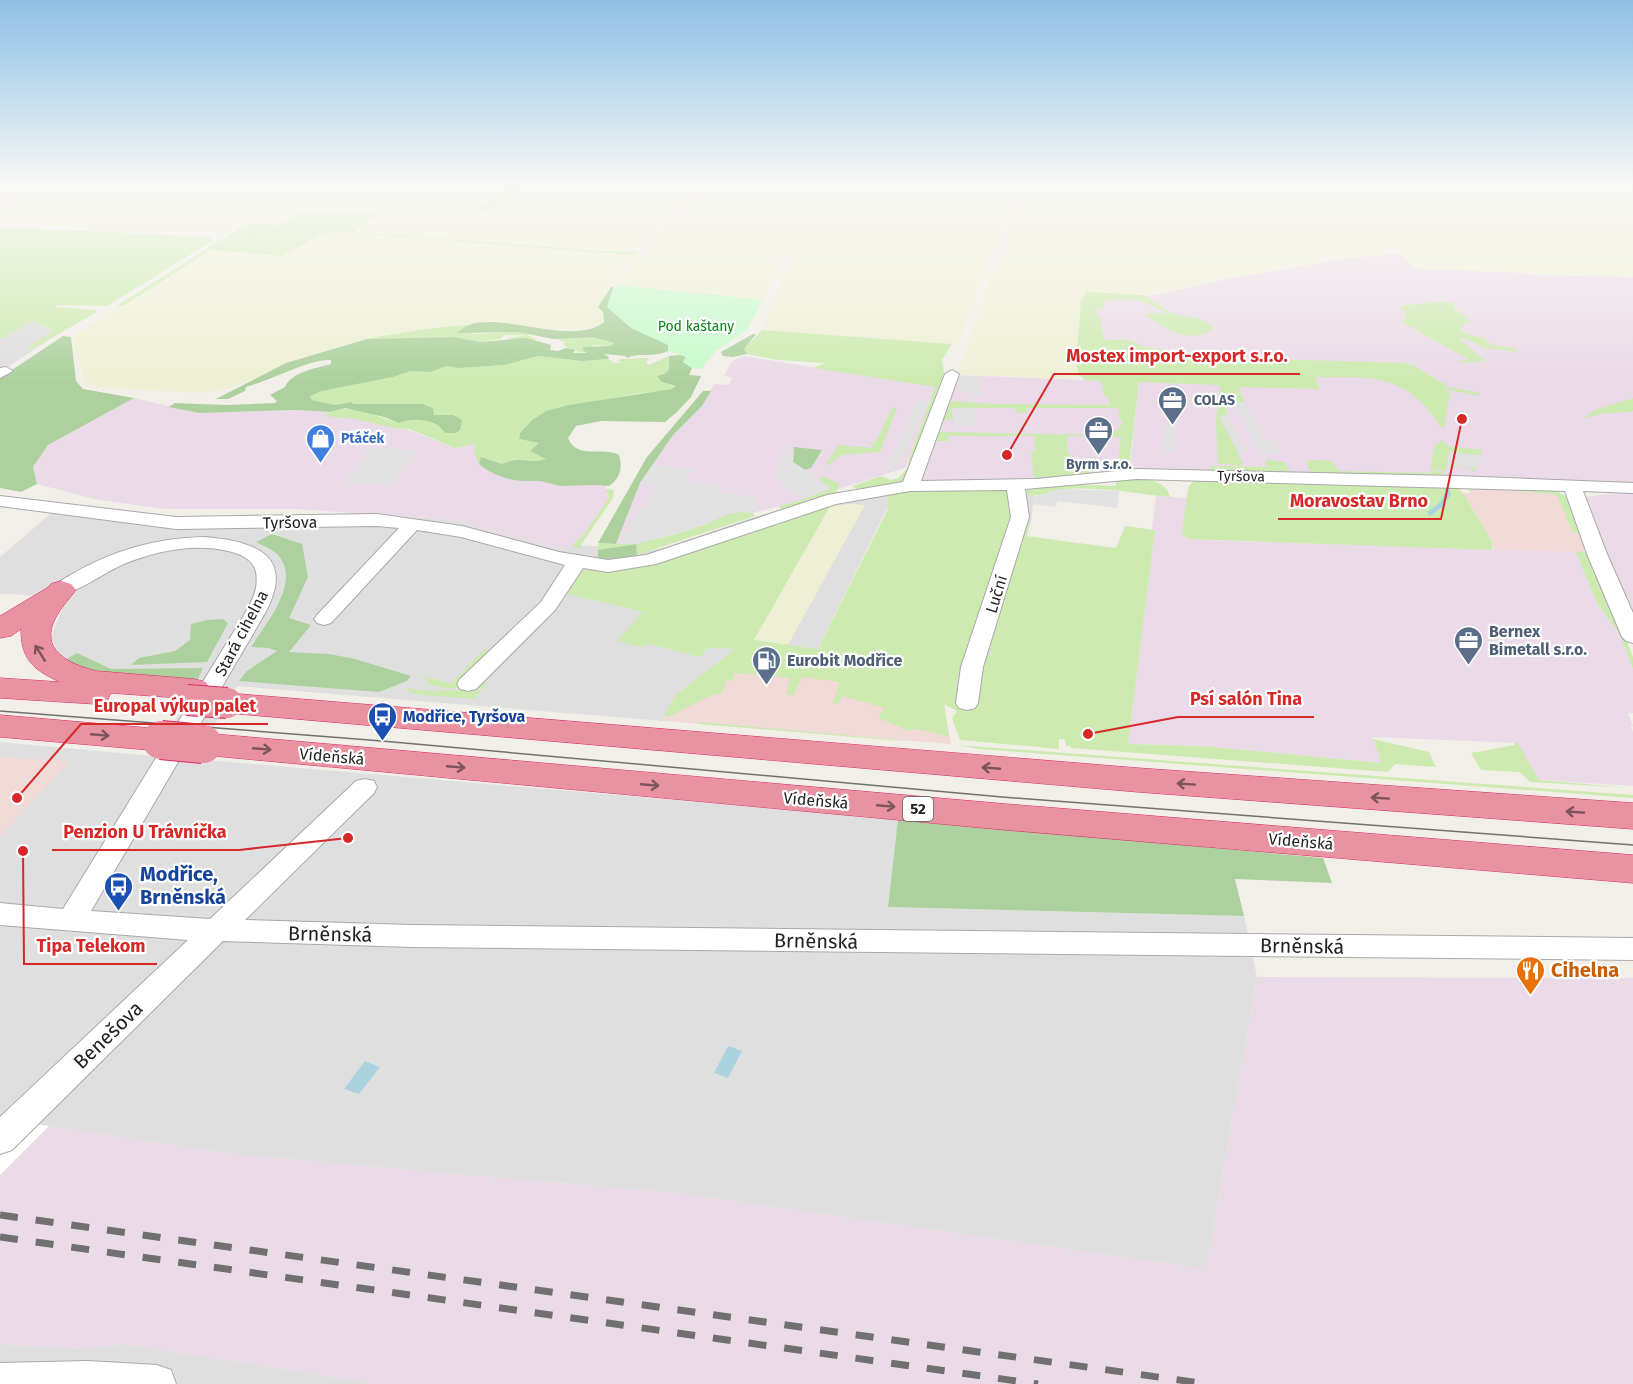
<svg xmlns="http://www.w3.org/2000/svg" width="1633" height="1384" font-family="'Fira Sans',sans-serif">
<rect width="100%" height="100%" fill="#f2efe9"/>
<g fill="#e0dfdf">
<path d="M 32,321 L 58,334 L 0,372 L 0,339 Z"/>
<path d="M 897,484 L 1029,488 L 1034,497 L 1031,521 L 979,705 L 960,702 L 889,506 L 883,516 L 818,649 L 753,640 L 664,716 L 663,721 L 237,686 L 195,759 L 898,819 L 888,907 L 1244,916 L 1257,977 L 1206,1269 L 684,1194 L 240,1155 L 0,1119 L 0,742 L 152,756 L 197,684 L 105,676 L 73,661 L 59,655 L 51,637 L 67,596 L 0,594 L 0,557 L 62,504 L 170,519 L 395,516 L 445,519 L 563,550 L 570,545 L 661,549 L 754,517 L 836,494 Z"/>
<path d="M 0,1344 L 85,1349 L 124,1344 L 377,1384 L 0,1384 Z"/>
</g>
<g fill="#f2dad9">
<path d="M 1473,487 L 1557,495 L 1572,532 L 1581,534 L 1589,553 L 1493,550 L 1492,542 L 1463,493 L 1471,493 Z"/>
<path d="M 746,642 L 944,704 L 951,744 L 663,721 L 666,711 L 676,695 Z"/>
<path d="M 0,757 L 70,761 L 0,836 Z"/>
</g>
<g fill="#ebdbe8">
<path d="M 1400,253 L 1401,256 L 1538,275 L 1633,277 L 1633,484 L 1485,477 L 1123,471 L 1130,467 L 1139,382 L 1126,406 L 1117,473 L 1034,480 L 922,482 L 919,479 L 956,375 L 1083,380 L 1083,377 L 1079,376 L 1095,292 L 1151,296 L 1226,279 L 1342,259 Z"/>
<path d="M 744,356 L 935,387 L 905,468 L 800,501 L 752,513 L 744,512 L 636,544 L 616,544 L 640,483 L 673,435 L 702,406 L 714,384 L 729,385 L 732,378 L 724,376 L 732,361 Z"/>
<path d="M 134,398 L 199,413 L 296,410 L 369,415 L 455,448 L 476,444 L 605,485 L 609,498 L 581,538 L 563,550 L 445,519 L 295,509 L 164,509 L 94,499 L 37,484 L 33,467 L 48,445 Z"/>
<path d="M 1633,491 L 1633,621 L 1583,507 L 1586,497 Z"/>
<path d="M 1156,496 L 1186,498 L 1205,540 L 1576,552 L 1597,604 L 1619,633 L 1633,669 L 1633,713 L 1628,713 L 1633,726 L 1631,726 L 1633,732 L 1633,786 L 1539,780 L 1517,743 L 1372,737 L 1383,763 L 1203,746 L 1128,744 L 1155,530 L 1152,529 Z"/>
<path d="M 1257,977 L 1633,978 L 1633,1384 L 377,1384 L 124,1344 L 85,1349 L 0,1344 L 0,1119 L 240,1155 L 684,1194 L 1206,1269 Z"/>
</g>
<g fill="#eef0d5">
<path d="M 34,188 L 274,188 L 226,233 L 0,224 L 0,212 Z"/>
<path d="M 279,188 L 510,188 L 476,211 L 489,212 L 524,188 L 697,188 L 639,244 L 630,250 L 619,252 L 356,232 L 355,230 L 378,215 L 308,209 L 278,225 L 249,222 L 248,219 L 259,207 Z"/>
<path d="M 708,188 L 1015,188 L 958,343 L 952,344 L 762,330 L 791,257 L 645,250 Z"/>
<path d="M 1023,188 L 1633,188 L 1633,277 L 1420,269 L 1411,266 L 1400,253 L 1342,259 L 1226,279 L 1159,293 L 1138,295 L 1086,292 L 1076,362 L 1079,376 L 1066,379 L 958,374 L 995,264 L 1010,244 L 1008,232 Z"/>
<path d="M 336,232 L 625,254 L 630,255 L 600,304 L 604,322 L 589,328 L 553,329 L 494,323 L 401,333 L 345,344 L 286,363 L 256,379 L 226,389 L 201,393 L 100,387 L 90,384 L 84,380 L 74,344 L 75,335 L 211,250 L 282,256 L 325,233 Z"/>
<path d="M 638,252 L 777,258 L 783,260 L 763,300 L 614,285 Z"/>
<path d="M 851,504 L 865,505 L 788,645 L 753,640 L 830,506 Z"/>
</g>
<g fill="#cdebb0">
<path d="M 510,188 L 524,188 L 489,212 L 475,211 Z"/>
<path d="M 308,209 L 379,215 L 355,230 L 356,232 L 600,251 L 639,251 L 635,255 L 630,255 L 341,232 L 325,233 L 282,256 L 211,250 L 126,304 L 115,307 L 244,225 L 254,223 L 278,225 Z"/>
<path d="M 0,227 L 213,237 L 214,240 L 107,306 L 58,305 L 55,307 L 96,310 L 97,312 L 32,349 L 27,348 L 53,331 L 32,321 L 0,339 Z"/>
<path d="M 1086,292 L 1144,295 L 1171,313 L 1204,320 L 1212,327 L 1212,330 C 1185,345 1168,328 1144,315 L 1145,313 L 1166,313 C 1145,302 1125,294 1102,303 L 1106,307 L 1095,311 L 1100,319 L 1105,340 L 1129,340 L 1144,347 L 1196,353 L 1204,357 L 1406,363 L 1415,366 L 1448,387 L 1480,393 L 1479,396 L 1444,389 L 1450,393 L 1444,429 C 1435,421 1429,409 1420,401 C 1389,372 1354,378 1315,377 L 1320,389 L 1238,387 L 1245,402 L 1223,402 L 1228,415 L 1219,415 L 1243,464 L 1241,466 L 1218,463 L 1216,421 L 1220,386 L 1216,385 L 1139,382 L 1129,467 L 1117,473 L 1121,437 L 1067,436 L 1068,454 L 1073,455 L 1074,465 L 1088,467 L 1097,474 L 1034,480 L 1031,451 L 1035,451 L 1035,436 L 948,436 L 947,441 L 934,441 L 936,434 L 940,432 L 1100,435 L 1118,430 L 1122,423 L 1117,413 L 1121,413 L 1119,408 L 1026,408 L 1027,413 L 1017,413 L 1015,408 L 952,408 L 953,420 L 940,420 L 946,403 L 953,401 L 995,404 L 1110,405 L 1108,397 L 1105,397 L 1101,381 L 1084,380 L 1083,377 L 1079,376 L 1076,362 L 1081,301 Z"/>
<path d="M 1430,302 L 1453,302 L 1454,309 L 1469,317 L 1464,319 L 1476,323 L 1467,322 L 1459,330 L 1476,337 L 1483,337 L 1492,345 L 1514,348 L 1518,352 L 1484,348 L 1466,339 L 1459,339 L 1485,361 L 1459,363 L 1457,361 L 1470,360 L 1403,323 L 1402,321 L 1406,317 L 1405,312 L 1398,307 Z"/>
<path d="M 494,323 L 468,325 L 471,334 L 519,332 L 530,334 L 527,335 L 538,340 L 507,339 L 525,335 L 505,335 L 500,339 L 481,342 L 453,337 L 367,339 C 409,331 451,325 494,323 Z"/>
<path d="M 762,330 L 952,344 L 942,360 L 945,377 L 907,478 L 897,484 L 857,489 L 852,486 L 881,476 L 891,480 L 899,478 L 908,467 L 909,458 L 935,387 L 814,368 L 825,363 L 778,360 L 747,354 L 744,349 Z"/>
<path d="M 568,337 L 592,337 L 616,343 L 609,346 L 593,345 L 591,353 C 581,353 570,350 564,345 L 565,342 L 556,339 Z"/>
<path d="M 538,356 L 582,361 L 608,359 L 614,363 L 621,363 L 618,360 L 622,359 L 649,358 L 646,363 L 649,365 L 669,356 L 669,369 L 666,373 L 658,375 L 662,382 L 677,387 L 666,391 L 640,393 L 546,411 L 532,420 L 520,433 L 519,439 L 540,443 L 531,450 L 547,459 C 528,465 523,455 502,464 L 481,457 L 479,464 L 475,455 L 475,444 L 455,448 L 409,429 L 394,428 L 355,419 L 324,416 C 346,400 373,416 396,422 C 402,423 404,420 409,419 C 420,417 432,423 441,427 L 453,415 L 433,415 L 433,408 L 423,404 L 354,404 L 351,402 L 335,405 L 312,400 L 310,396 L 322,391 L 393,377 L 411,371 L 431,372 L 446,366 L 459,368 L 504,365 Z"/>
<path d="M 1633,398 L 1633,411 C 1617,414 1602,411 1588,418 L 1585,417 L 1595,410 Z"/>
<path d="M 893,407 L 897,408 L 880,452 L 842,455 L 825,467 L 838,445 L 872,448 L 873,445 L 864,442 L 875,443 Z"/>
<path d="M 1442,440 L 1448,446 L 1482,450 L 1480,456 L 1449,452 L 1448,465 L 1476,468 L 1472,472 L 1469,468 L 1446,466 L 1445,471 L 1431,469 L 1434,447 Z"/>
<path d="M 1267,460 L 1284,462 L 1290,470 L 1275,474 L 1209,472 L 1210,466 L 1274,467 L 1266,466 L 1265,463 Z"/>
<path d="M 1314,460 L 1331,461 L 1339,471 L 1430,473 L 1431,470 L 1445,472 L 1436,477 L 1312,474 L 1306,462 Z"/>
<path d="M 824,476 L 839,484 L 836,494 L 783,510 L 778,506 L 802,500 L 831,488 L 818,480 Z"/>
<path d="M 1117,479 C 1134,479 1165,475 1170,497 C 1137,494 1092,485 1059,490 C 1045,492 1037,499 1024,494 L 1025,489 L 1029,488 L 1070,484 L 1115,486 Z"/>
<path d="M 1201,479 L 1457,487 L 1463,493 L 1492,542 L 1492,550 L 1189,539 L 1182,535 L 1188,488 L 1193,481 Z"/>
<path d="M 1472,486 C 1498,487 1542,483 1564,495 C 1571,499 1569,504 1571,509 L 1633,657 L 1633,669 L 1619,633 L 1597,604 L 1576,552 L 1589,552 L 1581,534 L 1572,532 L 1557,495 L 1474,487 L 1471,493 L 1467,487 Z"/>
<path d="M 975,487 L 1007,490 L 1012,498 L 1013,511 L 996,586 L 968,665 L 962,664 L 955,685 L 963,689 L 960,702 L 971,704 L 975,671 L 981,653 L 992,655 L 992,651 L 983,649 L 995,612 L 1010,552 L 1017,535 L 1025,524 L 1031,521 L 1026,536 L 1116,548 L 1125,526 L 1155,530 L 1128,744 L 1203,746 L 1382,763 L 1373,739 L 1429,752 L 1436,767 L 1395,764 L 1388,772 L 1071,748 L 1070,746 L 1066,746 L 1065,739 L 1059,739 L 1059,749 L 960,740 L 952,718 L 957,711 L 944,704 L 949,737 L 918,729 L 909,731 L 878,718 L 884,708 L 843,696 L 838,704 L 832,703 L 840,682 L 802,677 L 793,696 L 786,694 L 790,678 L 770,676 L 773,663 L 765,661 L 760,675 L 734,673 L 732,681 L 726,680 L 722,694 L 714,694 L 669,717 L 664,716 L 676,695 L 735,649 L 707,648 L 701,657 L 648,644 L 640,647 L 617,641 L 643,612 L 563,593 L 576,573 C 597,566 623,570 645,566 C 689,558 733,537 775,521 L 784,524 L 788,517 L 827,505 L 830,506 L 754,640 L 818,649 L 889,507 L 887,506 L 889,501 L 884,493 Z"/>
<path d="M 606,489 L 614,490 L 613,498 L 579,548 L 571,545 L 581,538 L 609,498 Z"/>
<path d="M 744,512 L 752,513 L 755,516 L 637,555 L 635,544 L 598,550 L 598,543 C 635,546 666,538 700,526 C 719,520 722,513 744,512 Z"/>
<path d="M 485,649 L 494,652 L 479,681 L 488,683 L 482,689 L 444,688 L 428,684 L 427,679 L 413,674 L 451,683 Z"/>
<path d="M 404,688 L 436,692 L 440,690 L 481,691 L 474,699 L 414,694 Z"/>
<path d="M 699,722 L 900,740 L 901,741 L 699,724 Z"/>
<path d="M 1514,743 L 1518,743 L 1539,780 L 1633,788 L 1530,782 L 1519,772 L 1481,770 L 1471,753 L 1515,745 Z"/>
<path d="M 957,745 L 1633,795 L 1633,798 L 979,749 Z"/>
</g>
<g fill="#add19e">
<path d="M 611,287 L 725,296 L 668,345 L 668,351 C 654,358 640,352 627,358 L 625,356 L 604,354 L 609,357 L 608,359 L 582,361 L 538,356 L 504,365 L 459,368 L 446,366 L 431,372 L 411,371 L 393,377 L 322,391 L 310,396 L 312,400 L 335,405 L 351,402 L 354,404 L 423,404 L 433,408 L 434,415 L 453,415 L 462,420 L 460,430 L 456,433 L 445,433 C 437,419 413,417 399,423 L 384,417 L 345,408 L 330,412 L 296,410 L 199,413 L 169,407 L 175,403 L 225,405 L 275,403 L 277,401 L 270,395 L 285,387 C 291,372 317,368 331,364 L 331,360 C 311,358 269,381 246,387 L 245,391 L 228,399 L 216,399 L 286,363 L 367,339 L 453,337 L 481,342 L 526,338 L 551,345 L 550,350 L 558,351 L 566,348 L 575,350 L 573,353 L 587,353 L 583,350 L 583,347 L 609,346 L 615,343 L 592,337 L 553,339 L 519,332 L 458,333 C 484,302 570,350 604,322 L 603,312 L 598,307 Z"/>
<path d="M 753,334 L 756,334 L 744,349 L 747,354 L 733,357 L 723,356 L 721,352 Z"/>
<path d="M 63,336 L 71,337 L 76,381 L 83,389 L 134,398 L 48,445 L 33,467 L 37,484 L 21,492 L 0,488 L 0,378 Z"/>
<path d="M 681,355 L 686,357 L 683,362 L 692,368 L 689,375 L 701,376 L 691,397 L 677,412 L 665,422 L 601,421 L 576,426 L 568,438 C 577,460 602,446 619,455 C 623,467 620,479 609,486 C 593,484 577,486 561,486 C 552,485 542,480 533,481 C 514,482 494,477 479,464 L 481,457 L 502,464 C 523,455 528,465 546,459 L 530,451 L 539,443 L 519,439 L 520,433 L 532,420 L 546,411 L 569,405 L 672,389 L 676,386 L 662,382 L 657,376 L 666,373 L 669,369 L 669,356 Z"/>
<path d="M 703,391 L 711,391 L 702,406 L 673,435 L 640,483 L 616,544 L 598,543 L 647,457 Z"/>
<path d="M 794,447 L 822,450 L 811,468 L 804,470 L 793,462 Z"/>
<path d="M 272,534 L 302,544 L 308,577 L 289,618 L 311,625 L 289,652 L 329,654 L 355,659 L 411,676 L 407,681 L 379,692 L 239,681 L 247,671 L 277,651 L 269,648 L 251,647 C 266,623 303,581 277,554 C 272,549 262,545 256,542 Z"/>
<path d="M 636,544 L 637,555 L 613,559 L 598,558 L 598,550 Z"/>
<path d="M 223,619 L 228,623 L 207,662 L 131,665 L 139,658 L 175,651 L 190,640 L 191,624 L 207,620 Z"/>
<path d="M 77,653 L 111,669 L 203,668 L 197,681 L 105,676 L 61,662 Z"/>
<path d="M 898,819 L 1323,858 L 1332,883 L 1235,879 L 1244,916 L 888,907 Z"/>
</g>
<path fill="#c8facc" d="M 614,285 L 763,300 L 746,331 L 717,350 L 701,369 L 692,368 L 683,362 L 686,357 L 668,351 L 668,345 L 631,328 L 607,307 Z"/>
<g fill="#e2e2e2">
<path d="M 957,376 L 980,377 L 980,396 L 970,396 L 970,391 L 958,391 Z"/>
<path d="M 918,401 L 927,402 L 903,457 L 891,471 L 884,464 L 893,455 Z"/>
<path d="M 1234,402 L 1245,402 L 1265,440 L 1274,440 L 1282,454 L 1260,454 Z"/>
<path d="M 951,408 L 973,408 L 977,426 L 955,426 Z"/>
<path d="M 1219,415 L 1228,415 L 1247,453 L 1238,453 Z"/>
<path d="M 1167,416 L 1178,418 L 1172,452 L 1161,451 Z"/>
<path d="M 371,448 L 418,450 L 392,485 L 342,483 Z"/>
<path d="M 1449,451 L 1481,456 L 1481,463 L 1476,468 L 1447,465 Z"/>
<path d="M 785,452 L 794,454 L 793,462 L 832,488 L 802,499 L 776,479 L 780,453 Z"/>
<path d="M 653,465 L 692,469 L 685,482 L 723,486 L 720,493 L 754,496 L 756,511 L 727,513 L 693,529 L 636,544 L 618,544 L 656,485 L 640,483 Z"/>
<path d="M 1059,489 L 1119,491 L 1117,508 L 1057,501 L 1056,507 L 1033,504 L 1034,497 Z"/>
</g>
<g fill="#aad3df">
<path d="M 728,1046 L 742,1051 L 728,1078 L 714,1073 Z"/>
<path d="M 365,1061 L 380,1067 L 359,1094 L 344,1089 Z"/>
</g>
<path fill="#fff" d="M 0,1119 L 49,1126 L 0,1175 Z"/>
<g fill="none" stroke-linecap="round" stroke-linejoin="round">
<path stroke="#aad3df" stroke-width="4.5" d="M 1447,484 L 1448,495"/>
<path stroke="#aad3df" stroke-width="5" d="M 1430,513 L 1442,504 L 1448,493"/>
<defs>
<g id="minor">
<path d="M 6,367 L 13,371 L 0,378 L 0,368 Z"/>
<path d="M 952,370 L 959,374 L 921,481 L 1036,479 L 1137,469 L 1456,476 L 1633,483 L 1633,493 L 1583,491 L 1607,554 L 1633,613 L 1633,643 L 1626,641 L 1622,637 L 1587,554 L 1565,491 L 1137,479 L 1025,489 L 1029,517 L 983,667 L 978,703 L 975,708 L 967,710 L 959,708 L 956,703 L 961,667 L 1011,517 L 1007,490 L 910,491 L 836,504 L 656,564 L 608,572 L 583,568 L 555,610 L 476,689 L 468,691 L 460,689 L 457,684 L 460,679 L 541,602 L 565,565 L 461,537 L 417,530 L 331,623 L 324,625 L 317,623 L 314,619 L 317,615 L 399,528 L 377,526 L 176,529 L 0,506 L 0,496 L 176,517 L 377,514 L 462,526 L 559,552 L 608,560 L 646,555 L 827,495 L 903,482 L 945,374 Z"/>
<path d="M 204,537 C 256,541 297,556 264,615 L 91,911 L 210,919 L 356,781 L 365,779 L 374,781 L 377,787 L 374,793 L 245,920 L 412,925 L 1633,938 L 1633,960 L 412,947 L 223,941 L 12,1150 L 0,1154 L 0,1117 L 188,940 L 0,925 L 0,903 L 63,909 L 244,615 C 252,601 259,589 256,572 C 254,560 239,553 228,551 C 194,543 156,551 124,564 C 106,571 71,598 54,594 L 51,590 C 56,582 66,578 74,573 C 114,550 157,538 204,537 Z"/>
<path d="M 88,1361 L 157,1365 L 171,1370 L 176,1384 L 0,1384 L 0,1363 Z"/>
</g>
<g id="highway">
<path d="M 61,581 L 71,584 L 76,590 C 69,599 61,607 56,617 C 38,650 69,664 96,671 L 194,679 L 206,682 L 210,689 L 206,696 L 194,699 L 111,693 L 107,701 L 95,704 L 0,698 L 0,678 L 60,682 C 33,670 21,659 21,629 L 11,636 L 0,638 L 0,616 L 47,588 L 51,584 Z"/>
<path d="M 227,693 L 1138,768 L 1633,803 L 1633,829 L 1138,792 L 227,713 L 215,710 L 210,703 L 215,696 Z"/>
<path d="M 0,715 L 161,729 L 173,732 L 178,740 L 173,748 L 161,751 L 0,737 Z"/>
<path d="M 203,733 L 1006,804 L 1633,855 L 1633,883 L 1006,830 L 203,755 L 191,752 L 186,744 L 191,736 Z"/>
</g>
</defs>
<use href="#minor" stroke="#a9a9a9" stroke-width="2"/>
<use href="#highway" stroke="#dc2a67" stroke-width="1"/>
<use href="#minor" fill="#fff" fill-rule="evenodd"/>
<use href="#highway" fill="#e892a2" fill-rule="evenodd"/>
<path stroke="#707070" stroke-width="1.5" d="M 0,711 L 382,741 L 1002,797 L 1633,845"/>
<g stroke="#707070" stroke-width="7" stroke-dasharray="18 18" stroke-linecap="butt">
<path d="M 0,1215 L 1208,1384"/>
<path d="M 0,1237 L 1038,1384"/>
</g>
<defs>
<path id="highway-bridge-far1" d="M 187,700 L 227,703"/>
<path id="highway-bridge" d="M 161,740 L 203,744"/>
</defs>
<use href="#highway-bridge-far1" stroke="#dc2a67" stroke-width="32" stroke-linecap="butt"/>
<use href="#highway-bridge" stroke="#dc2a67" stroke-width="40" stroke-linecap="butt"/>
<use href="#highway-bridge-far1" stroke="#e892a2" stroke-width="30"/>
<use href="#highway-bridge" stroke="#e892a2" stroke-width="38"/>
</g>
<defs><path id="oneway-shaft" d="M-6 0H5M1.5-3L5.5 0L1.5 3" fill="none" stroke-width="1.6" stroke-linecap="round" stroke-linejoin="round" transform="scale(1.5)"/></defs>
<g stroke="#7b545c">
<use href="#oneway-shaft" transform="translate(40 653) rotate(-122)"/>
<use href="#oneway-shaft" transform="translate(100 735) rotate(5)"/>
<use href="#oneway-shaft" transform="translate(262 749) rotate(5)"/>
<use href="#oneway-shaft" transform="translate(456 767) rotate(5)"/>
<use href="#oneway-shaft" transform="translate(991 768) rotate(-175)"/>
<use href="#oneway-shaft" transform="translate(1186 784) rotate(-176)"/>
<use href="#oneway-shaft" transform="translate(650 785) rotate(5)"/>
<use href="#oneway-shaft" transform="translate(1380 798) rotate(-176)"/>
<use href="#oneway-shaft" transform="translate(886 806) rotate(5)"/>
<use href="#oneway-shaft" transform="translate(1575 812) rotate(-176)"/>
</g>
<linearGradient id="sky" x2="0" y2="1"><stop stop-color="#8fc0e4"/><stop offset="0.49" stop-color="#f9f8f5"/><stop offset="1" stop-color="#f9f8f5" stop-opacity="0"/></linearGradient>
<rect width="1633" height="382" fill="url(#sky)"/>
<defs>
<symbol id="office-pin" viewBox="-11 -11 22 30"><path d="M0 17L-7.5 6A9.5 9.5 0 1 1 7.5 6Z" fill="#5c6f8a" stroke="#fff"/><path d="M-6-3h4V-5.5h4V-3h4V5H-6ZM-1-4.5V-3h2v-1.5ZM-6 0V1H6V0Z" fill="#fff"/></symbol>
<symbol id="shop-pin" viewBox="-11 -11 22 30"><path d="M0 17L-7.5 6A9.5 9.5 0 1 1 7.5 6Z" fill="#3f7fe0" stroke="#fff"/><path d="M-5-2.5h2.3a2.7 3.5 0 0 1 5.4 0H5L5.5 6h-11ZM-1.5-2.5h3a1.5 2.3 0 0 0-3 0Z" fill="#fff"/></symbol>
<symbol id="fuel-pin" viewBox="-11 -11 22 30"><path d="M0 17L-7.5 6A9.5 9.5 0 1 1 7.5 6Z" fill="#5c6f8a" stroke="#fff"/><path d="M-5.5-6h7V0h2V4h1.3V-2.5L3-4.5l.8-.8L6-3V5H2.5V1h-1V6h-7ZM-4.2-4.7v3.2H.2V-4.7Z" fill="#fff"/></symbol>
<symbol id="bus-pin" viewBox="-11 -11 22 30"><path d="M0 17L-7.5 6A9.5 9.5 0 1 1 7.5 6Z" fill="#1a4fb4" stroke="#fff"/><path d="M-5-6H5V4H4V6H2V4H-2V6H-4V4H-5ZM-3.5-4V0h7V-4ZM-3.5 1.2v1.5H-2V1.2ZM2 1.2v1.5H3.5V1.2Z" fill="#fff"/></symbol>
<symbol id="restaurant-pin" viewBox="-11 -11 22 30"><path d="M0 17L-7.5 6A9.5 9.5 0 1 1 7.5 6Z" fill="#e8710a" stroke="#fff"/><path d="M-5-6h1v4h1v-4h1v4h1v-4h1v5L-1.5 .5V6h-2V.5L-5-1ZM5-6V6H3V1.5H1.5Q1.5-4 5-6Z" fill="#fff"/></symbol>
</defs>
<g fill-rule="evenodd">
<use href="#office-pin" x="1156" y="384" width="33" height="45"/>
<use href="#office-pin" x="1082" y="414" width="33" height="45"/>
<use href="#shop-pin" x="304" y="422" width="33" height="45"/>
<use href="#office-pin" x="1452" y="624" width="33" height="45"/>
<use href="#fuel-pin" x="750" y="644" width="33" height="45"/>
<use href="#bus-pin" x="366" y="700" width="33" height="45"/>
<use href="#bus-pin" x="102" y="870" width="33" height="45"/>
<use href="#restaurant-pin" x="1514" y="954" width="33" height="45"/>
</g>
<g text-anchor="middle" stroke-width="4.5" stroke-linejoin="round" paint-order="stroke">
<g font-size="14" fill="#0c8416" stroke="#fff">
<text x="696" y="331">Pod kaštany</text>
</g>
<g font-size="14" font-weight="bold" fill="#4e5e75" stroke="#fff" text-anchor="start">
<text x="1194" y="405">COLAS</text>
<text x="1099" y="469" text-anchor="middle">Byrm s.r.o.</text>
</g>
<g font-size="14" font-weight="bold" fill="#366cbe" stroke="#fff" text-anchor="start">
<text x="341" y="443">Ptáček</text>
</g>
<g font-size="14" fill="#222" stroke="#fff">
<text transform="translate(1241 476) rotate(1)" y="5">Tyršova</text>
</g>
<rect fill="#fff" stroke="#646464" stroke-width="1.5" x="903" y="797" width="30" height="24" rx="4.5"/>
<g font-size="15" font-weight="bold" fill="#222">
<text x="918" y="814">52</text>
</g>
<g font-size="16" fill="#222" stroke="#fff">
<text transform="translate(290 522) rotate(-1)" y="6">Tyršova</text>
<text transform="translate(996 594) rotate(-73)" y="6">Luční</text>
<text transform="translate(241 633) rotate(-62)" y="6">Stará cihelna</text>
<text transform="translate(332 756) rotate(5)" y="6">Vídeňská</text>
<text transform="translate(816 800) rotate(5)" y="6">Vídeňská</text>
<text transform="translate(1301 841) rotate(5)" y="6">Vídeňská</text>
</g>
<g font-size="16" font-weight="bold" fill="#4e5e75" stroke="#fff" text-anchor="start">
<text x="1489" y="637">Bernex<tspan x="1489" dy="18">Bimetall s.r.o.</tspan></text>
<text x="787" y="666">Eurobit Modřice</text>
</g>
<g font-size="16" font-weight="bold" fill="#164399" stroke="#fff" text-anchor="start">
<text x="403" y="722">Modřice, Tyršova</text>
</g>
<g font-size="20" font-weight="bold" fill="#164399" stroke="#fff" text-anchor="start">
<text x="140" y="881">Modřice,<tspan x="140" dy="23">Brněnská</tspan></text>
</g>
<g font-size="20" fill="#222" stroke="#fff">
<text transform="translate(330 934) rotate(1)" y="7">Brněnská</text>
<text transform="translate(816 941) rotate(1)" y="7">Brněnská</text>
<text transform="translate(1302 946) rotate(1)" y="7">Brněnská</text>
<text transform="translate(108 1035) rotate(-44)" y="7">Benešova</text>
</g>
<g font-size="20" font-weight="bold" fill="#c56008" stroke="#fff" text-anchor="start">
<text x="1551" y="977">Cihelna</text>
</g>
</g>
<path fill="none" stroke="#d62828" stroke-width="2" d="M1007 455L1054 374H1300M1462 419L1441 519H1278M1088 734L1178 717H1314M17 798L81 724H268M348 838L239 850H52M23 851L24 964H157"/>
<g fill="#d62828" stroke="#fff" stroke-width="2">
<circle cx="1007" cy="455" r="6"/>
<circle cx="1462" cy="419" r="6"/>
<circle cx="1088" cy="734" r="6"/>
<circle cx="17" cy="798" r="6"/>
<circle cx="348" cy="838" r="6"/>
<circle cx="23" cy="851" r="6"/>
</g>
<g font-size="18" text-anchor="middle" font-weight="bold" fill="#d62828" stroke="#fff" stroke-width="4.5" stroke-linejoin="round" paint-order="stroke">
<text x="1177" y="362">Mostex import-export s.r.o.</text>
<text x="1359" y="507">Moravostav Brno</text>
<text x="1246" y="705">Psí salón Tina</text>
<text x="175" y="712">Europal výkup palet</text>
<text x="145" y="838">Penzion U Trávníčka</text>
<text x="91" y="952">Tipa Telekom</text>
</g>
</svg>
